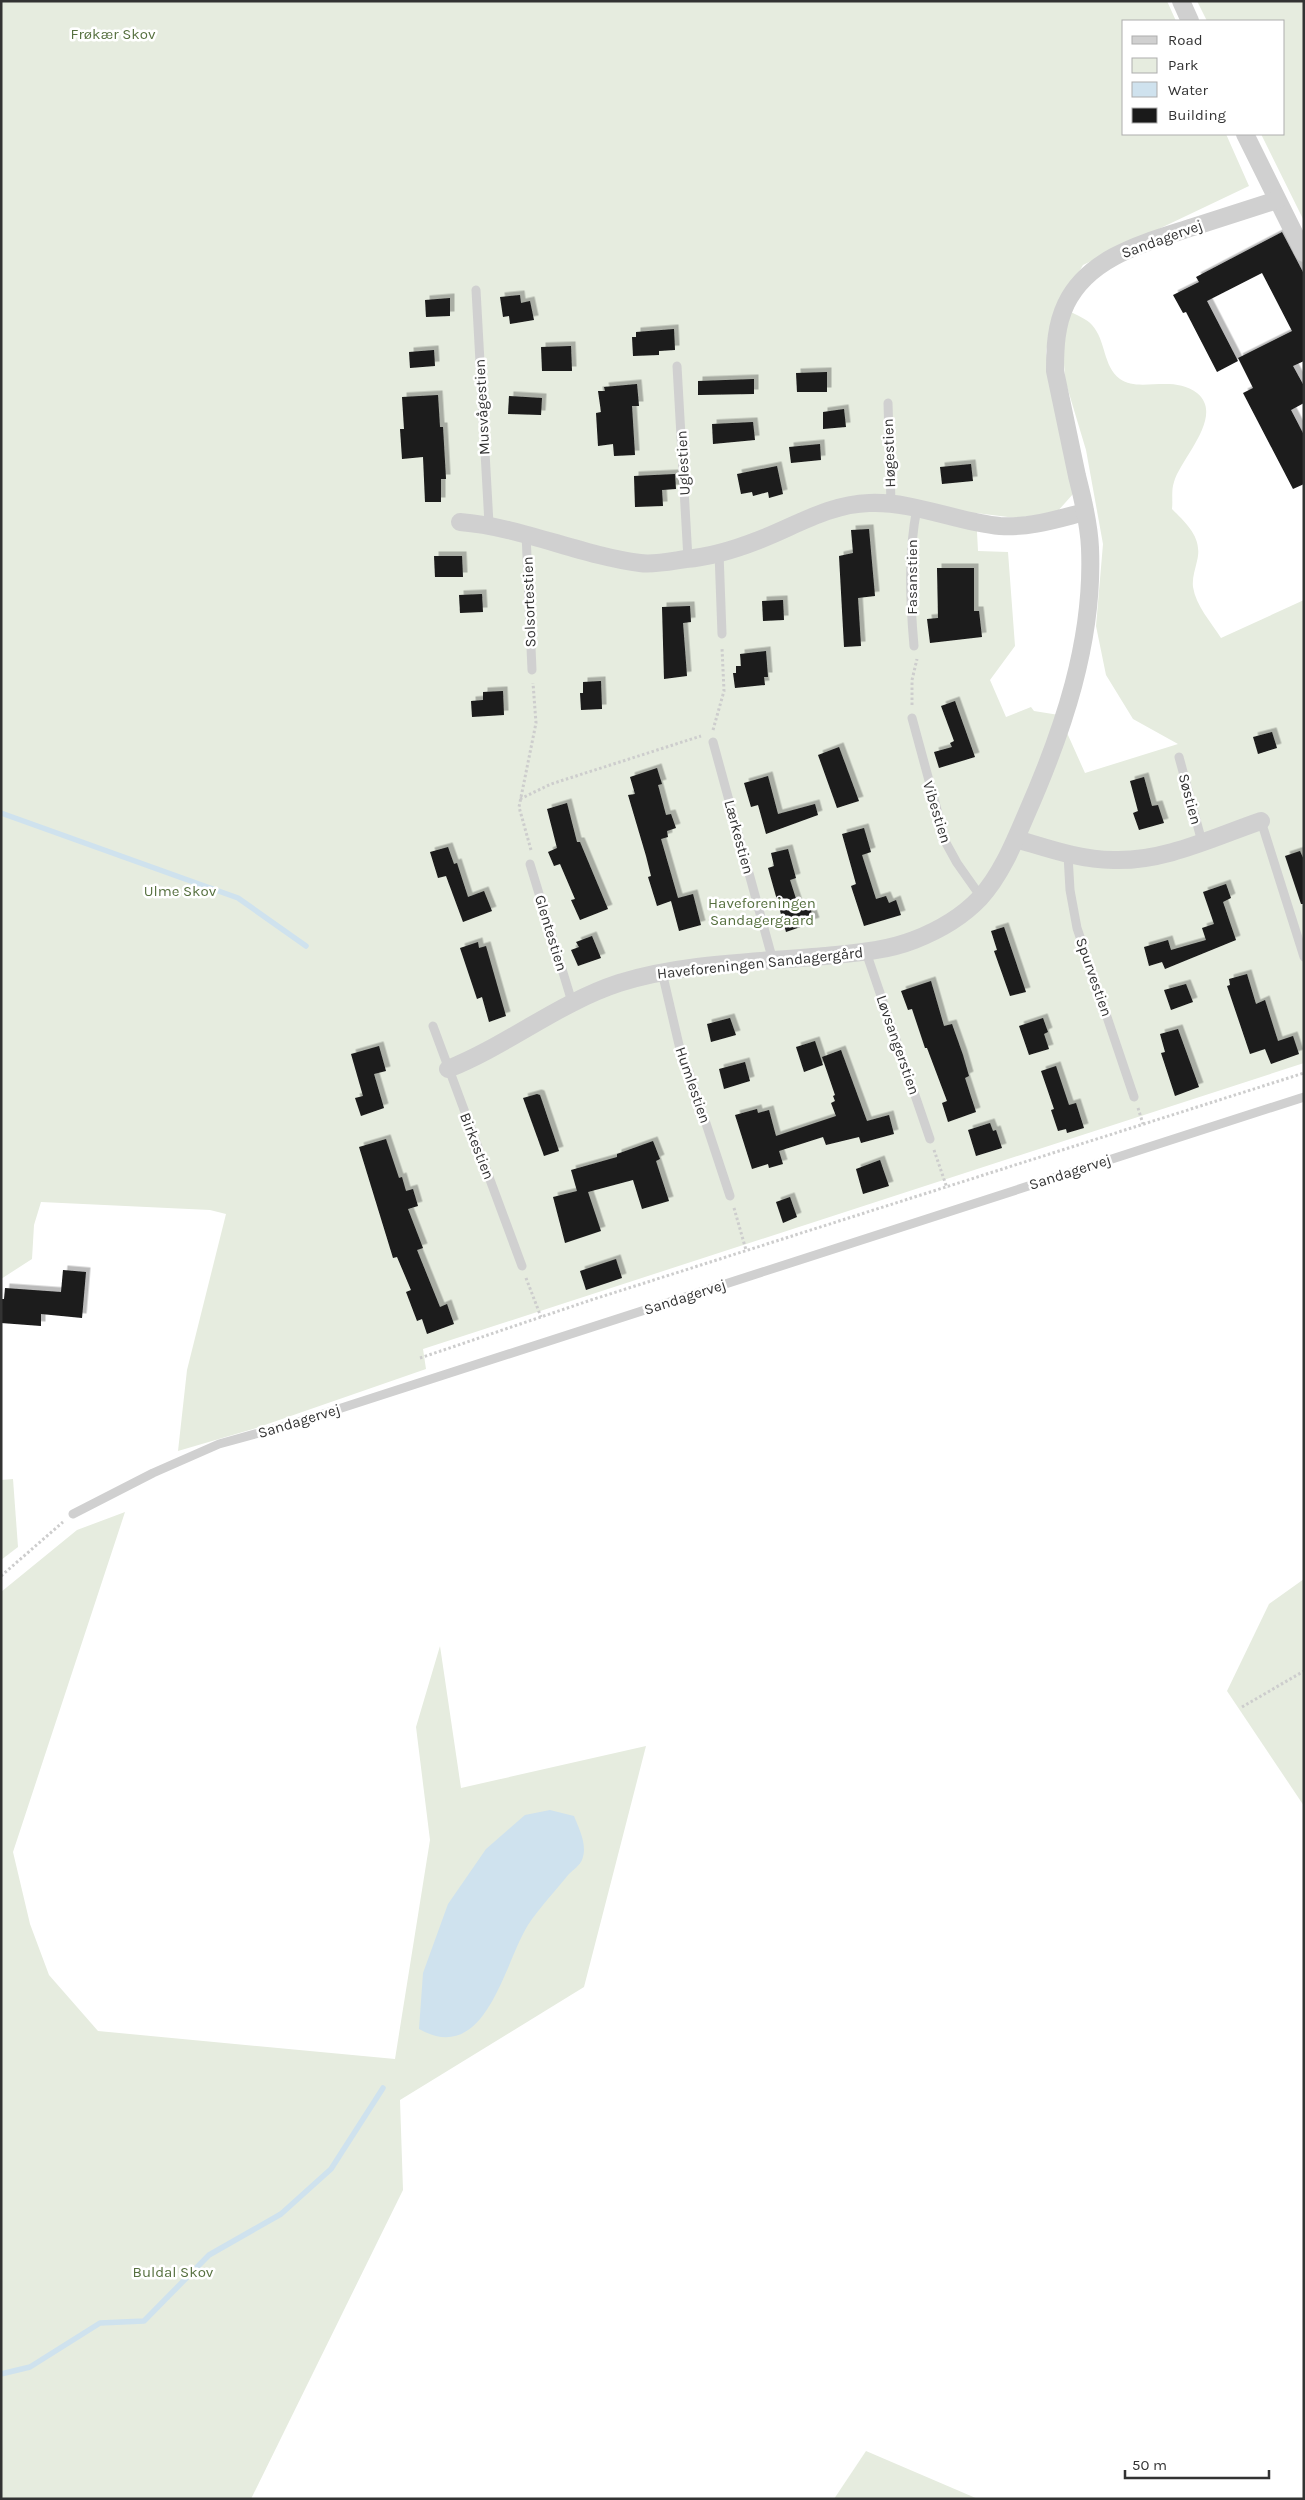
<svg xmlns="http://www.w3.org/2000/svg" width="1305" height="2500" font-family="Karla,sans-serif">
<defs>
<filter id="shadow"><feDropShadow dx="4.5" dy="-4.5" stdDeviation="0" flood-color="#0004"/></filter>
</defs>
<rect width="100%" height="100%" fill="#fff"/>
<g fill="#e6ecdf">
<path d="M 1,1 L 1167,1 L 1176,21 L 1124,21 L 1124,134 L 1226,134 L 1249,186 L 1083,265 L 1053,316 L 1046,352 L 1073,494 L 1057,512 L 1016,518 L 976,513 L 978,551 L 1008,552 L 1015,646 L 990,680 L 1006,717 L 1031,707 L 1034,711 L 1059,715 L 1085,773 L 1178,744 L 1133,719 L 1106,675 L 1096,626 L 1103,544 L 1086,450 L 1065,380 L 1062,332 L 1069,311 C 1076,315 1087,319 1092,325 C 1106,340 1103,367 1120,379 C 1139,393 1173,374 1197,393 C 1225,416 1181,458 1174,482 C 1171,490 1173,501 1172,509 C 1187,524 1203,538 1197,561 C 1195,570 1192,578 1193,587 C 1196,606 1211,622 1221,638 L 1304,600 L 1304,1063 L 423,1349 L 426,1369 L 253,1429 L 178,1451 L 187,1370 L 226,1214 L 210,1210 L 41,1202 L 34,1225 L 32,1259 L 1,1279 Z"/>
<path d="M 1197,1 L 1304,1 L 1304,221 L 1261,134 L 1284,134 L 1284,21 L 1207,21 Z"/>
<path d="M 13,1479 L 18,1547 L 1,1560 L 1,1480 Z"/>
<path d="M 125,1512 L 13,1852 L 30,1924 L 49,1975 L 98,2031 L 395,2059 L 430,1840 L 416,1727 L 440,1646 L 461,1788 L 646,1746 L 584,1987 L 400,2100 L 403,2190 L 251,2499 L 1,2499 L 1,1592 L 77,1530 Z"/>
<path d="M 1304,1579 L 1304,1806 L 1227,1691 L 1269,1604 Z"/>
<path d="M 866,2451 L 978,2499 L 834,2499 Z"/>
</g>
<path fill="#cfe2ee" d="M 550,1810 L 574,1816 C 579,1829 588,1845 582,1860 C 580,1865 573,1870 569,1874 C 556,1890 540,1907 528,1925 C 504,1963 486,2067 419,2029 L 423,1973 L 448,1904 L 486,1849 L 525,1815 Z"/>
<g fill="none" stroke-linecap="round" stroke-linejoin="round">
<g stroke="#cfe2ee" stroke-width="5.5">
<path d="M 1,813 L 238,898 L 306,946"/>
<path d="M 1,2374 L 30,2367 L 100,2323 L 144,2321 L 209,2255 L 281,2214 L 331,2169 L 383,2088"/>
</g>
</g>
<g fill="#1a1a1a" filter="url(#shadow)">
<path d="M 1282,232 L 1304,274 L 1304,361 L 1293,366 L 1304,386 L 1304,403 L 1291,410 L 1304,435 L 1304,484 L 1293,489 L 1243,393 L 1253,388 L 1238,358 L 1292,331 L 1262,273 L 1207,301 L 1238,361 L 1217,372 L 1186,312 L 1183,313 L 1173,295 L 1199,282 L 1196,277 Z"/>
<path d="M 520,295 L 521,303 L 530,301 L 534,320 L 510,324 L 509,316 L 503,317 L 500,297 Z"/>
<path d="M 450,298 L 450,316 L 426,317 L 425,300 Z"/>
<path d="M 674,329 L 675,350 L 659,351 L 659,355 L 633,356 L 632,337 L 636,337 L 636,332 Z"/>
<path d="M 571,346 L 572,371 L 542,371 L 541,347 Z"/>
<path d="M 434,350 L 435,366 L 410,368 L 409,352 Z"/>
<path d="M 827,372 L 827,392 L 797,392 L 796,373 Z"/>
<path d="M 754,379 L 754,394 L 698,395 L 698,381 Z"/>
<path d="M 637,384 L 639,406 L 632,406 L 635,455 L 614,456 L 613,444 L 598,446 L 596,413 L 601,412 L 598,391 L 605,391 L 604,387 Z"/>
<path d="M 438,395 L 440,427 L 443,427 L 446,479 L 441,479 L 441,502 L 425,502 L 423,457 L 402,459 L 400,429 L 404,429 L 402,397 Z"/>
<path d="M 509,396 L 542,398 L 541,415 L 508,414 Z"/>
<path d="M 844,409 L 846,427 L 823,429 L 823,412 Z"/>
<path d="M 753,422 L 755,440 L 713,444 L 712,424 Z"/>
<path d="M 820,444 L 821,460 L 791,463 L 789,447 Z"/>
<path d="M 971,464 L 973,481 L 942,484 L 940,467 Z"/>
<path d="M 777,466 L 783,494 L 769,498 L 768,492 L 753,496 L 752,492 L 741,494 L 737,474 Z"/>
<path d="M 675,474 L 676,489 L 662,490 L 663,506 L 635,507 L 634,476 Z"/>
<path d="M 869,529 L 875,596 L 858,598 L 861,646 L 844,647 L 839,556 L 853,553 L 851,530 Z"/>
<path d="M 434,556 L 462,556 L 463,577 L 435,577 Z"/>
<path d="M 937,568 L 974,568 L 974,611 L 979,611 L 982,637 L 930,643 L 927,619 L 938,618 Z"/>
<path d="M 482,594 L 483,612 L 460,613 L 459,595 Z"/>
<path d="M 783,600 L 784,620 L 763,621 L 762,601 Z"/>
<path d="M 690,606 L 691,622 L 683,623 L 687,676 L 664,679 L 662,607 Z"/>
<path d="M 766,651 L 768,677 L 764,677 L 765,685 L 735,688 L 733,673 L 736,673 L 736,666 L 741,666 L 740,654 Z"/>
<path d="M 601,681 L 602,709 L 581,710 L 580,693 L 583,693 L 583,682 Z"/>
<path d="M 503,691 L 504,715 L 472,717 L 471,701 L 483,700 L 483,692 Z"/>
<path d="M 955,701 L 975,757 L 939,768 L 934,752 L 952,747 L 950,743 L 954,741 L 941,706 Z"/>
<path d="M 1272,732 L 1277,748 L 1258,754 L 1253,737 Z"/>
<path d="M 839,747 L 859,801 L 837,808 L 818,755 Z"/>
<path d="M 657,768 L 662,784 L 658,785 L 666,815 L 671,814 L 676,828 L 667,831 L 668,837 L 661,839 L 678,898 L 693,894 L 701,925 L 679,931 L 671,901 L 657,906 L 648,877 L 651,876 L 646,856 L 628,795 L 635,794 L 630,777 Z"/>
<path d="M 768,776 L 778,814 L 815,804 L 818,815 L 766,834 L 758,805 L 751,807 L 744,783 Z"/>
<path d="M 1144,777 L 1152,806 L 1158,805 L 1164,823 L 1139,830 L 1133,813 L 1138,811 L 1130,781 Z"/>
<path d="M 567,803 L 577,842 L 580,842 L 608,909 L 580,920 L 571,900 L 575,899 L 560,864 L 554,866 L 548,852 L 557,848 L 547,809 Z"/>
<path d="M 864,828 L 871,852 L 862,855 L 876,899 L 886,896 L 889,903 L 896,900 L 901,915 L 864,926 L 851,886 L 856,884 L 842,834 Z"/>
<path d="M 448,847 L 454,864 L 457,863 L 468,897 L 484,891 L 492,911 L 463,922 L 446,876 L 438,878 L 430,852 Z"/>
<path d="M 788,849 L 796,878 L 790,880 L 799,908 L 809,905 L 815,922 L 786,932 L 768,868 L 774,866 L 771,853 Z"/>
<path d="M 1300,851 L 1304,860 L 1304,904 L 1301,904 L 1285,856 Z"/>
<path d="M 1226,884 L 1231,898 L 1223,902 L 1236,940 L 1165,969 L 1162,962 L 1149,966 L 1144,947 L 1168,940 L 1171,950 L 1206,940 L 1202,928 L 1214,924 L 1203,892 Z"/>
<path d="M 1004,927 L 1026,992 L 1010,996 L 994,951 L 997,950 L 991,931 Z"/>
<path d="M 592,936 L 601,958 L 578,966 L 571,950 L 579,947 L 576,942 Z"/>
<path d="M 478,942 L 479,948 L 486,946 L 506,1016 L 489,1022 L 482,997 L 477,999 L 460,948 Z"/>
<path d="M 1247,974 L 1256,1004 L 1265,1000 L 1278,1041 L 1293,1036 L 1299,1054 L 1271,1064 L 1265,1049 L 1250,1054 L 1227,986 L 1230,985 L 1229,979 Z"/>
<path d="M 931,981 L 944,1026 L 952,1024 L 963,1055 L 969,1076 L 965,1078 L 976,1112 L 948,1122 L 942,1103 L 947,1101 L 927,1048 L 925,1048 L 912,1009 L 908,1010 L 901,991 Z"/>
<path d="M 1186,984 L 1193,1002 L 1171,1010 L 1164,990 Z"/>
<path d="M 730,1018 L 736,1035 L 711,1042 L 707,1024 Z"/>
<path d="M 1043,1018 L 1048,1032 L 1044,1034 L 1049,1049 L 1029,1055 L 1019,1026 Z"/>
<path d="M 1178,1029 L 1199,1087 L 1175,1096 L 1161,1053 L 1165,1052 L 1160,1034 Z"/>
<path d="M 815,1041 L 823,1065 L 804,1072 L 796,1047 Z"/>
<path d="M 379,1046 L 386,1071 L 374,1074 L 384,1108 L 361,1116 L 355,1098 L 363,1096 L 351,1054 Z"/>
<path d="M 841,1050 L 867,1121 L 889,1115 L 894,1134 L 861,1143 L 859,1137 L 826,1145 L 823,1137 L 779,1151 L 783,1164 L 769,1168 L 768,1164 L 752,1169 L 735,1115 L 757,1109 L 758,1113 L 769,1110 L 776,1136 L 836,1116 L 831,1103 L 835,1101 L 833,1096 L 835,1095 L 822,1057 Z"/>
<path d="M 745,1062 L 750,1081 L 724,1089 L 719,1069 Z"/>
<path d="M 1056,1066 L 1069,1105 L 1076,1103 L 1084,1128 L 1067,1133 L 1066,1129 L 1058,1131 L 1051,1110 L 1054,1109 L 1041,1071 Z"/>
<path d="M 537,1094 L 540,1095 L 559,1151 L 544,1156 L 523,1098 Z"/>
<path d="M 990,1123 L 993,1131 L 996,1130 L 1002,1148 L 976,1156 L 968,1130 Z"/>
<path d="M 386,1139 L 399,1178 L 402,1177 L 406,1191 L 413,1189 L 418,1206 L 408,1209 L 423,1248 L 417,1250 L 440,1307 L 447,1304 L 454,1324 L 427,1334 L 422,1319 L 417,1321 L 406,1292 L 411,1290 L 397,1257 L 393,1258 L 359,1147 Z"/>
<path d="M 653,1141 L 660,1159 L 656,1161 L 669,1201 L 642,1209 L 633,1180 L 588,1192 L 601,1231 L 565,1243 L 553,1197 L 577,1191 L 571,1170 L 617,1157 L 617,1154 Z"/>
<path d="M 880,1160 L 889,1186 L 863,1194 L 856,1169 Z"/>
<path d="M 790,1197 L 797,1217 L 783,1223 L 776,1202 Z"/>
<path d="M 616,1259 L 622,1278 L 586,1290 L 580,1271 Z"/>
<path d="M 63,1270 L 86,1272 L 82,1318 L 41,1314 L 41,1326 L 1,1323 L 1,1299 L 4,1299 L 5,1288 L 61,1292 Z"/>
</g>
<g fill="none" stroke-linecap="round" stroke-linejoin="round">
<g stroke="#cdcdcd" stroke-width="3" stroke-dasharray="2.5 2.5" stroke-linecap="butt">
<path d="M 912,705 L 912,680 L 917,659"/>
<path d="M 713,730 L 724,691 L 722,648"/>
<path d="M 520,799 L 551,784 L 701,736"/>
<path d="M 531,850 L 519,807 L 536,723 L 533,683"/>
<path d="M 1138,1108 L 1143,1124"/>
<path d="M 934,1150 L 947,1188"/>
<path d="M 734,1208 L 746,1250"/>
<path d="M 526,1278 L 541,1317"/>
<path d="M 420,1358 L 591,1300 L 1304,1073"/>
<path d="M 1,1576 L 63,1522"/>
<path d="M 1242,1707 L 1304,1671"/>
</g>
<g stroke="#d0d0d0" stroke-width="9">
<path d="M 476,290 L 489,524"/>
<path d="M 677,366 L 688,559"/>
<path d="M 888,403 L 891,503"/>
<path d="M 526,534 L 532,670"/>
<path d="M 719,553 L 722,634"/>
<path d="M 914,646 C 910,601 908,553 917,508"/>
<path d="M 912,718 L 946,843 L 957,863 L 981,897"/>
<path d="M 713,742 L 773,961"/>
<path d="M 1179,757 L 1202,842"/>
<path d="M 1261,821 L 1304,957"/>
<path d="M 1068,855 L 1070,890 L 1077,928 L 1134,1097"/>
<path d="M 530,864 L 572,1002"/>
<path d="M 866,952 L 930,1139"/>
<path d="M 662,972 L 683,1062 L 688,1069 L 730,1196"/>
<path d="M 433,1026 L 522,1266"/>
<path d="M 73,1514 L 153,1473 L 219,1444 L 295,1423 L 1304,1097"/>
</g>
<g stroke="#d0d0d0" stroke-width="18">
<path d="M 1181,1 L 1190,21"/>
<path d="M 1245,134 L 1304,253"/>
<path d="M 460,522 C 522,527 579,555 640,563 C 654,565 672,561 686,559 C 710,557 736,549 759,540 C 795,526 830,504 869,503 C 914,501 956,522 1000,526 C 1030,528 1057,519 1085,512"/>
<path d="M 1016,839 C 1047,848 1080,860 1113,860 C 1164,862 1214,837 1261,821"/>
<path d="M 448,1069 C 508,1045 558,1003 619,983 C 682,963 759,962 826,956 C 855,953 886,951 914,940 C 940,930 961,918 980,898 C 1001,875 1014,843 1026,815 C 1063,731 1094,641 1090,548 C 1089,524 1083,499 1077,476 C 1070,441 1062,406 1055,371 C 1055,347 1056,325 1066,304 C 1089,256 1147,242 1193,227 C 1221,218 1249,209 1277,200"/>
</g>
</g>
<g text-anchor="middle" stroke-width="5" stroke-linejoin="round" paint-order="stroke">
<g font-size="15" fill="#56703f" stroke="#fff">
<text x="113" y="39">Frøkær Skov</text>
<text x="180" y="896">Ulme Skov</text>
<text x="762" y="908">Haveforeningen<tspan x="762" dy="17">Sandagergaard</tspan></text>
<text x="173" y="2277">Buldal Skov</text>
</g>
<g font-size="15" fill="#333" stroke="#fff">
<text transform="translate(1162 239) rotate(-20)" y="5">Sandagervej</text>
<text transform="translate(482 407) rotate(-93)" y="5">Musvågestien</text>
<text transform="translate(889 453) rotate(-92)" y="5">Høgestien</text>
<text transform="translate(683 463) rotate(-93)" y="5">Uglestien</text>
<text transform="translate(912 577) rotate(-90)" y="5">Fasanstien</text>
<text transform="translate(529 602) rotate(-92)" y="5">Solsortestien</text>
<text transform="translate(1190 799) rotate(75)" y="5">Søstien</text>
<text transform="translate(937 812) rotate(73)" y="5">Vibestien</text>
<text transform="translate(739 837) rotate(75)" y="5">Lærkestien</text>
<text transform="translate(551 933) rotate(73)" y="5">Glentestien</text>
<text transform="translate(760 963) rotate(-6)" y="5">Haveforeningen Sandagergård</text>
<text transform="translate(1094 977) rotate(71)" y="5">Spurvestien</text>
<text transform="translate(898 1045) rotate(71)" y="5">Løvsangerstien</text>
<text transform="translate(693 1085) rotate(71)" y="5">Humlestien</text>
<text transform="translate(477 1146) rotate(69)" y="5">Birkestien</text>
<text transform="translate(1070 1172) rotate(-18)" y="5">Sandagervej</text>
<text transform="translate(685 1297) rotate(-18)" y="5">Sandagervej</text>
<text transform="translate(299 1421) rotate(-17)" y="5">Sandagervej</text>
</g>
</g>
<rect width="1305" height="2500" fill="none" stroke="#333333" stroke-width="5"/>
<rect x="1122" y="20" width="162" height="115" fill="#ffffff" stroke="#adadad"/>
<rect x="1132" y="36" width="25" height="8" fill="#d0d0d0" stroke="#adadad"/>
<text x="1168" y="45" font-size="15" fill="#333333">Road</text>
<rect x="1132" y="58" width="25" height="15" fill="#e6ecdf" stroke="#adadad"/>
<text x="1168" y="70" font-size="15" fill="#333333">Park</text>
<rect x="1132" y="82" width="25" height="15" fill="#cfe2ee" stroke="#adadad"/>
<text x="1168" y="95" font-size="15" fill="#333333">Water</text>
<rect x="1132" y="108" width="25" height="15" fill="#1a1a1a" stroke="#adadad"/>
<text x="1168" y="120" font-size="15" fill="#333333">Building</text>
<path d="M1125 2470v8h144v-8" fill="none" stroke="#333333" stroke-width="2.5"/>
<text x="1132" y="2470" font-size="15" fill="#333333" stroke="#ffffff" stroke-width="4" paint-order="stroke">50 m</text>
</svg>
